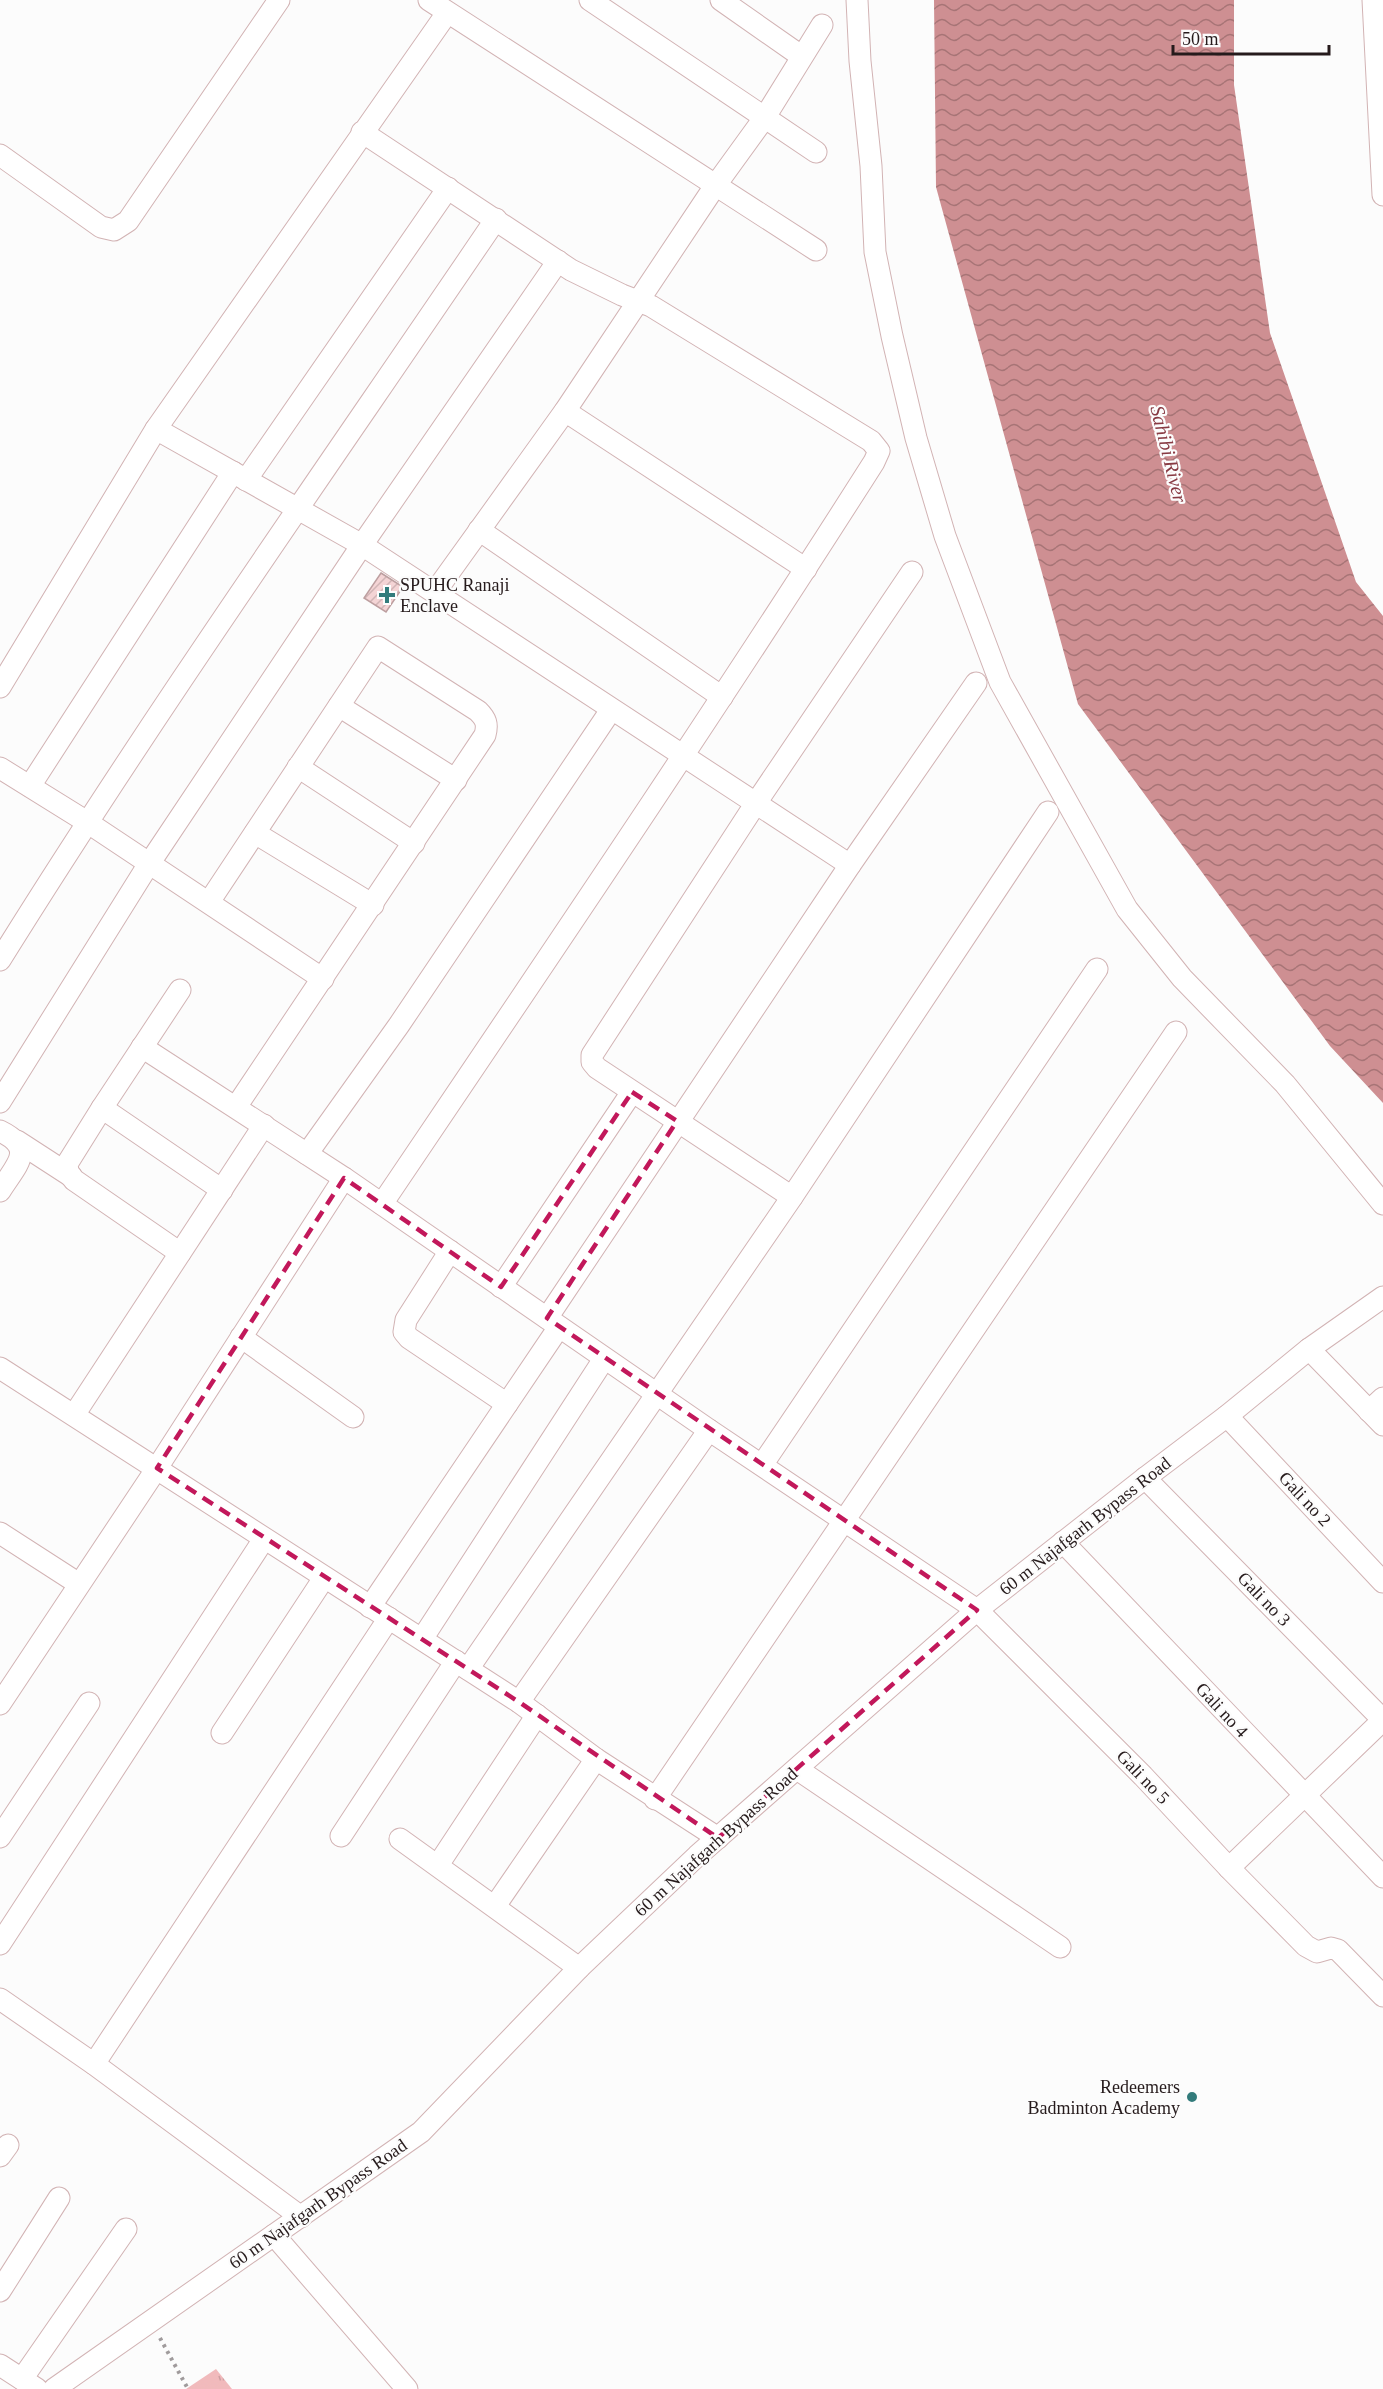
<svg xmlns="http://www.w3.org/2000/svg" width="1383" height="2389" font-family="Georgia,serif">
<defs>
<pattern id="grass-tufts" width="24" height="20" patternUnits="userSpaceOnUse" patternTransform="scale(1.5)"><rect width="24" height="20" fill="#f1babc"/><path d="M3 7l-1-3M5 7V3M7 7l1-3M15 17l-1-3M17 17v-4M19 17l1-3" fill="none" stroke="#ce9fa1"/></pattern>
<pattern id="water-waves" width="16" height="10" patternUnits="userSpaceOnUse" patternTransform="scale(1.5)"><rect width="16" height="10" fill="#ce8f92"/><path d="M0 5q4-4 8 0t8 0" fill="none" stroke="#a77476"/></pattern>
<pattern id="building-hatch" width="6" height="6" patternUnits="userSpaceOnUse" patternTransform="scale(1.5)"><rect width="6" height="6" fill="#f4d4d5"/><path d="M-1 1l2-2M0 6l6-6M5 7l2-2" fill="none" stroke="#d1b5b6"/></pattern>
</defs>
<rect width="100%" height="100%" fill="#fcfcfc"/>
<path fill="url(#grass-tufts)" d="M 216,2369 L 232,2389 L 186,2389 Z"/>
<path fill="url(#water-waves)" d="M 934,0 L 1234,0 L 1234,85 L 1270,333 L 1356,582 L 1383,616 L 1383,1103 L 1330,1046 L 1078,704 L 936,187 Z"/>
<path fill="url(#building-hatch)" stroke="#bd9fa0" stroke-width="1.5" d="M 381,573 L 403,587 L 386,612 L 364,598 Z"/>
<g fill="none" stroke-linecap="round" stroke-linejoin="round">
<defs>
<g id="minor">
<path d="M 429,0 L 816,250"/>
<path d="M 590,0 L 816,152"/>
<path d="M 721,0 L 801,56"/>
<path d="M 857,0 L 860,61 L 871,166 L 875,252 L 892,336 L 916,438 L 945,536 L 1000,682 L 1127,909 L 1182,978 L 1285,1084 L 1383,1204"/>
<path d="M 1373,0 L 1383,195"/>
<path d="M 362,132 L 571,270 L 622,295 L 651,306 L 871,441 L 879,451 L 874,462 C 715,712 548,958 382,1204"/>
<path d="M 0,155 L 101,227 L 114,230 L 128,221 L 279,0"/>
<path d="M 565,411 L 806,569"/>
<path d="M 156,429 L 362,545 L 850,865"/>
<path d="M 246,480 L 448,188"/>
<path d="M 479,530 L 722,697"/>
<path d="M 435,592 L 565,411 L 715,186 L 765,117 L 822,25"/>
<path d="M 0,687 L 156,429 L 447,13"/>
<path d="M 339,706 L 456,780"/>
<path d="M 298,767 L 414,843"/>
<path d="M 0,768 L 87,822 L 323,979"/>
<path d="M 30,786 L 233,472"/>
<path d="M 255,833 L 373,905"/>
<path d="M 209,902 L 378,647 L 478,711 C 486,719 488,724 485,735 L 236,1107"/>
<path d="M 0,960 C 157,708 329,465 496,219"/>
<path d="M 180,990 L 102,1108 L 67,1164 L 68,1172 L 74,1180 L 180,1253"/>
<path d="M 142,1047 L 344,1178 L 709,1430 L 977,1610 L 1143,1776 L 1229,1868 L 1306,1946 L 1317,1952 L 1331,1948 L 1338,1950 L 1383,1996"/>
<path d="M 0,1102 L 145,870 L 362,545 L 558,261"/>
<path d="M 102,1108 L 222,1190"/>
<path d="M 0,1131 C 37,1149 16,1165 0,1191"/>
<path d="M 17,1141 L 71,1176"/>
<path d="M 307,1154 L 399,1025 L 611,710"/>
<path d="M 792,1197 L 597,1068 L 592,1062 L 592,1055 L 756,803 L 912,572"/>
<path d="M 450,1251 L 406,1320 L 404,1332 L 409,1338 L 507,1404"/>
<path d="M 501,1287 L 632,1092"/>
<path d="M 547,1318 L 850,865 L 976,683"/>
<path d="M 241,1337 L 353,1417"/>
<path d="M 1309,1349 L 1383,1425"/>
<path d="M 0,1368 L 519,1702 L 596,1759 L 718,1838"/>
<path d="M 1369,1411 L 1383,1398"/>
<path d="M 74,1415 L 264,1125"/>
<path d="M 1227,1416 L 1383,1582"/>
<path d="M 762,1465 L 1097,969"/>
<path d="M 1145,1478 L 1383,1720"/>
<path d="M 0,1533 L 79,1584"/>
<path d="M 1063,1542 L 1383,1877"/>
<path d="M 370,1607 L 559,1327"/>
<path d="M 422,1639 L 604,1359"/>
<path d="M 468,1669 L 792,1197 L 1048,812"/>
<path d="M 519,1702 L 709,1430"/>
<path d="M 0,1704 L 157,1468 L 344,1178"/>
<path d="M 222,1733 L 324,1578"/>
<path d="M 797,1769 L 1060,1947"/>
<path d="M 655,1799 L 1176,1032"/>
<path d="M 341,1836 L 456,1661"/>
<path d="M 0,1837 L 89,1703"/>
<path d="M 400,1839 L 579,1968"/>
<path d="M 438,1865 L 537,1715"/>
<path d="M 1229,1868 L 1383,1720"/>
<path d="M 495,1906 L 596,1759"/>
<path d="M 0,1944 L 264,1539"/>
<path d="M 0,1999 L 94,2064 L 301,2217"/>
<path d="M 94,2064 L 389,1618"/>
<path d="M 0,2156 L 8,2145"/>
<path d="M 274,2235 L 407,2389"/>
<path d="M 0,2291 L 59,2198"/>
<path d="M 0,2365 L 37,2389"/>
<path d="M 22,2379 L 126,2229"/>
<path d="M 54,2389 L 421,2132 L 579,1968 L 697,1856 L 977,1610 L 1145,1478 L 1227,1416 L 1309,1349 L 1383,1297"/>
</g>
</defs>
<use href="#minor" stroke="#d2b3b4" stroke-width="23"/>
<path stroke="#a09b9c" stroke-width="4" stroke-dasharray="3 4.5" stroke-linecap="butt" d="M 160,2338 L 188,2389"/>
<use href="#minor" stroke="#fff" stroke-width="21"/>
</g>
<path fill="none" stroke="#c2185b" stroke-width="4.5" stroke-dasharray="12 8" stroke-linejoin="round" d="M 632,1092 L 677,1121 L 547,1318 L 977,1610 L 718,1838 L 519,1702 L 157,1468 L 344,1178 L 501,1287 Z"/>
<g fill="#327b7b" stroke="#fcfcfc" stroke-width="2">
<path d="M384 586h6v6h6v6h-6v6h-6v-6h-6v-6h6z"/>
<circle cx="1192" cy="2097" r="6"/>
</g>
<g text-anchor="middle" stroke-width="4.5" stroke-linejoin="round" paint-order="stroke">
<g font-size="18" fill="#261b1c" stroke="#fcfcfc" text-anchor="start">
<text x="400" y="591">SPUHC Ranaji<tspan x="400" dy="21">Enclave</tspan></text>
<text x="1180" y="2093" text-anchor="end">Redeemers<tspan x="1180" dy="21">Badminton Academy</tspan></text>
</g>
<g font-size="18" fill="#261b1c" stroke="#fcfcfc">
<text transform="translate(1305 1499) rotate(47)" y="6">Gali no 2</text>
<text transform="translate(1085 1526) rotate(-38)" y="6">60 m Najafgarh Bypass Road</text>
<text transform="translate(1264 1599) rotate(46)" y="6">Gali no 3</text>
<text transform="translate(1222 1710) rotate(47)" y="6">Gali no 4</text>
<text transform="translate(1143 1777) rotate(46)" y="6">Gali no 5</text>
<text transform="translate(716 1842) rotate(-42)" y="6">60 m Najafgarh Bypass Road</text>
<text transform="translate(318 2204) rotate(-35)" y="6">60 m Najafgarh Bypass Road</text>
</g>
<g font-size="20" font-style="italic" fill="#883a43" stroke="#fcfcfc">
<text transform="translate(1169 454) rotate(76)" y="7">Sahibi River</text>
</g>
</g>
<path d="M1173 45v9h156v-9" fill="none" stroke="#261b1c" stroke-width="3"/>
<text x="1182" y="45" font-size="18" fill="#261b1c" stroke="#fcfcfc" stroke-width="4.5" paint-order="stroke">50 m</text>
</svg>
